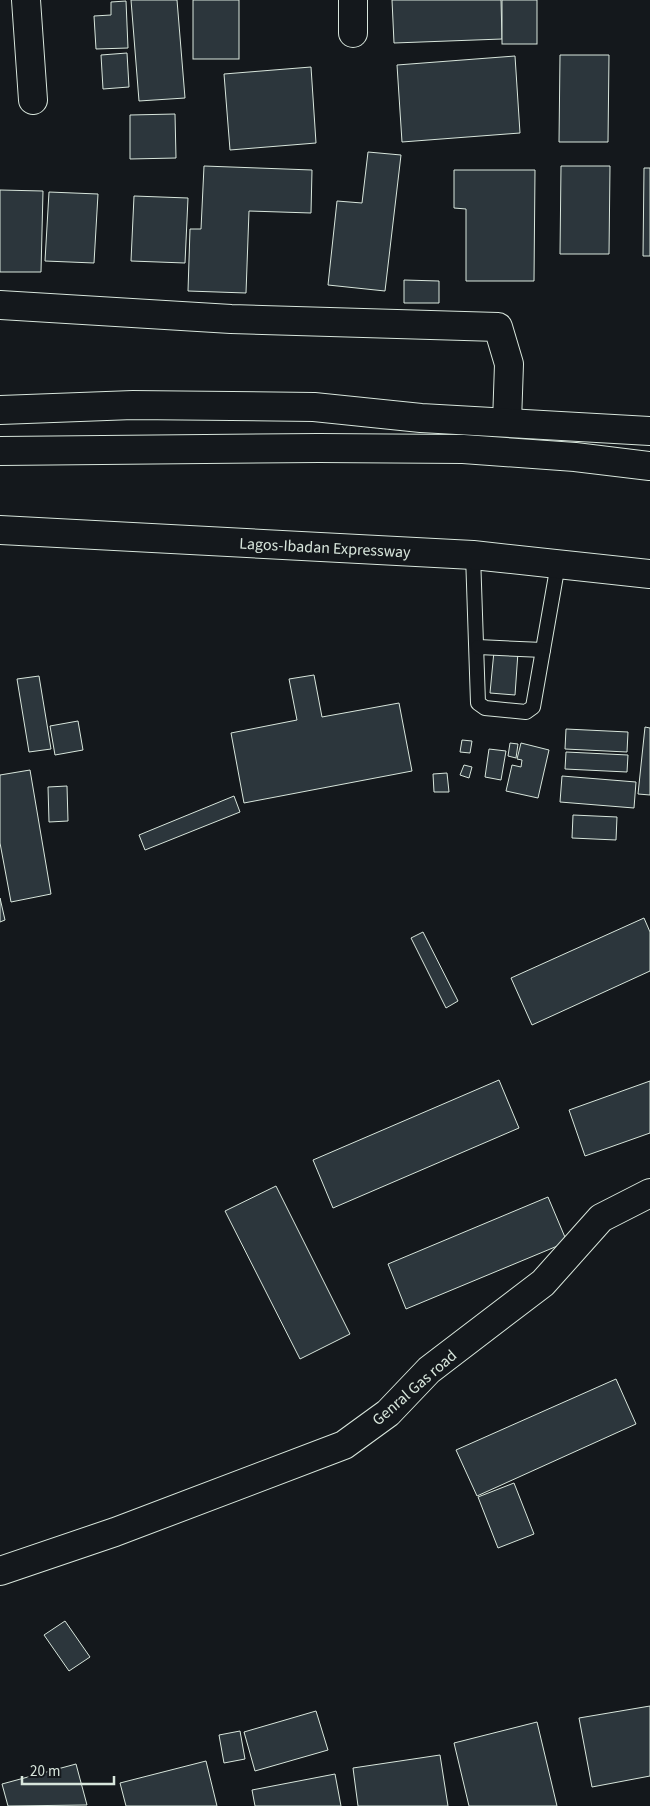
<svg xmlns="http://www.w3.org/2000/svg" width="650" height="1806" font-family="'Source Sans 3',sans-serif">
<rect width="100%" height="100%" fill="#14181c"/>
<g fill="#2c363c" stroke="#d8e6dc">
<path d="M 131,0 L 177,0 L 185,98 L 139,101 Z"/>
<rect x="193" y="0" width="46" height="59"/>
<path d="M 392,0 L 501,0 L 502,39 L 394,43 Z"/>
<rect x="502" y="0" width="35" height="44"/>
<path d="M 126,1 L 128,48 L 96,49 L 94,16 L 111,15 L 111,2 Z"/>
<path d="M 127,53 L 129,87 L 103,89 L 101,55 Z"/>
<path d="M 560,55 L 609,55 L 608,142 L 559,142 Z"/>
<path d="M 515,56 L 520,133 L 402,142 L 397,65 Z"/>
<path d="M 311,67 L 316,143 L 230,150 L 224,74 Z"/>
<path d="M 175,114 L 176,158 L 130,159 L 130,115 Z"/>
<path d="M 368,152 L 401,155 L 385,291 L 328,285 L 337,201 L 362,203 Z"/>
<path d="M 204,166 L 312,170 L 311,213 L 249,211 L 246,293 L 188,291 L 190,229 L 201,229 Z"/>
<path d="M 561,166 L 610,166 L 609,254 L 560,254 Z"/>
<path d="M 644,168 L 650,168 L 650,256 L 643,256 Z"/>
<path d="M 454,170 L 535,170 L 534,281 L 466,281 L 466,209 L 454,208 Z"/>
<path d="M 0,190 L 43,191 L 41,272 L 0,272 Z"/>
<path d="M 49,192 L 98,194 L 94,263 L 45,261 Z"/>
<path d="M 134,196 L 188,198 L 185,263 L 131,261 Z"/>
<path d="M 404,280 L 439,281 L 439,303 L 404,303 Z"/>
<path d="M 494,651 L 518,652 L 515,695 L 490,693 Z"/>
<path d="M 314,675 L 322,717 L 399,703 L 412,771 L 244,803 L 231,733 L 297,720 L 289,679 Z"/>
<path d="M 39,676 L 51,749 L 29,752 L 17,679 Z"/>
<path d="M 78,721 L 83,750 L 55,755 L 50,726 Z"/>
<path d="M 645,727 L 650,728 L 650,795 L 638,794 Z"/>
<path d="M 566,729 L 628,732 L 627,752 L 565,749 Z"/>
<path d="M 462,740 L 472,741 L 470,753 L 460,752 Z"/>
<path d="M 510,743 L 518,744 L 516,758 L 508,756 Z"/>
<path d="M 521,743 L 549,750 L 538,798 L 506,791 L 512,765 L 521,767 L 522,760 L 517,759 Z"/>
<path d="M 489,749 L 506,751 L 501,780 L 485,777 Z"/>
<path d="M 566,752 L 628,755 L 627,772 L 565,769 Z"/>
<path d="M 464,765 L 472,767 L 469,778 L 460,775 Z"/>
<path d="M 30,770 L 51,894 L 11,902 L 0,843 L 0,775 Z"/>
<path d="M 447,773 L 449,792 L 434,792 L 433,774 Z"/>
<path d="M 562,776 L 636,782 L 634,808 L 560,802 Z"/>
<path d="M 67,786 L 68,821 L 49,822 L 48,787 Z"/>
<path d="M 234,796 L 240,812 L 145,850 L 139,835 Z"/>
<path d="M 573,815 L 617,817 L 616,840 L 572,838 Z"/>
<path d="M 0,898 L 5,920 L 0,922 Z"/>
<path d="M 644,918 L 650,932 L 650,971 L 532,1025 L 511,978 Z"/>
<path d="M 423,932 L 458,1001 L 446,1008 L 411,938 Z"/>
<path d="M 499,1080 L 519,1128 L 333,1208 L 313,1160 Z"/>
<path d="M 650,1081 L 650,1133 L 585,1156 L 569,1110 Z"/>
<path d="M 276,1186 L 350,1334 L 300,1359 L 225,1211 Z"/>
<path d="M 548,1197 L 567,1242 L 406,1309 L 388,1264 Z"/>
<path d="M 616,1379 L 636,1424 L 477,1496 L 456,1450 Z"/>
<path d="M 514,1483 L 534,1534 L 498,1548 L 478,1497 Z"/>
<path d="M 65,1621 L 90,1657 L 69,1671 L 44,1635 Z"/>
<path d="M 650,1706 L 650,1776 L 592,1787 L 579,1718 Z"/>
<path d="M 316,1711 L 328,1750 L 255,1771 L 244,1732 Z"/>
<path d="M 537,1722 L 557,1806 L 469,1806 L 454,1743 Z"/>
<path d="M 240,1731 L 245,1759 L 224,1763 L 219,1735 Z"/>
<path d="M 440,1755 L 448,1806 L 358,1806 L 353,1768 Z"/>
<path d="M 206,1761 L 217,1806 L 126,1806 L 120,1783 Z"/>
<path d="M 76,1764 L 87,1805 L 8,1806 L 2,1784 Z"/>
<path d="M 335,1774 L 341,1806 L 255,1806 L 252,1790 Z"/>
</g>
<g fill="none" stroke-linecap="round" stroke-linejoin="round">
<defs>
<g id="lane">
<path d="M 473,555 L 478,703 L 485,708 L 526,712 L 533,707 L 558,564"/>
<path d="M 478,647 L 543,650"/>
</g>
<g id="street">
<path d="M 26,0 L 33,100"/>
<path d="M 353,0 L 353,33"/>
<path d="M 0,305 L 231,319 L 498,327 L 509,364 L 507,422"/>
<path d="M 0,410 L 133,405 L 314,407 L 421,418 L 650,431"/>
<path d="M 0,1571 L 115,1532 L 344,1445 L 388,1413 L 429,1370 L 543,1283 L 601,1218 L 650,1193"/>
</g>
<g id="highway">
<path d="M 0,451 L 319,448 L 463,449 L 575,457 L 650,466"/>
<path d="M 0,530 L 473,555 L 650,574"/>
</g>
</defs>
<use href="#lane" stroke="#d8e6dc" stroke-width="16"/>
<use href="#street" stroke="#d8e6dc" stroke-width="30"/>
<use href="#highway" stroke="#d8e6dc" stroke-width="30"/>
<use href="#lane" stroke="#14181c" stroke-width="14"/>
<use href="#street" stroke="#14181c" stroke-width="28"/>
<use href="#highway" stroke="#14181c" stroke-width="28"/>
</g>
<g text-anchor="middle" stroke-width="4" stroke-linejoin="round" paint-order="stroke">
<g font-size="16" fill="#d8e6dc" stroke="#14181c">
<text transform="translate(325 547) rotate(3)" y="6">Lagos-Ibadan Expressway</text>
<text transform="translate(414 1387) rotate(-41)" y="6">Genral Gas road</text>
</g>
</g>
<path d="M22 1776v8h92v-8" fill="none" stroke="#d8e6dc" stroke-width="2.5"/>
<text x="30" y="1776" font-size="15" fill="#d8e6dc" stroke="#14181c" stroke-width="4" paint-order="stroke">20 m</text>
</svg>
